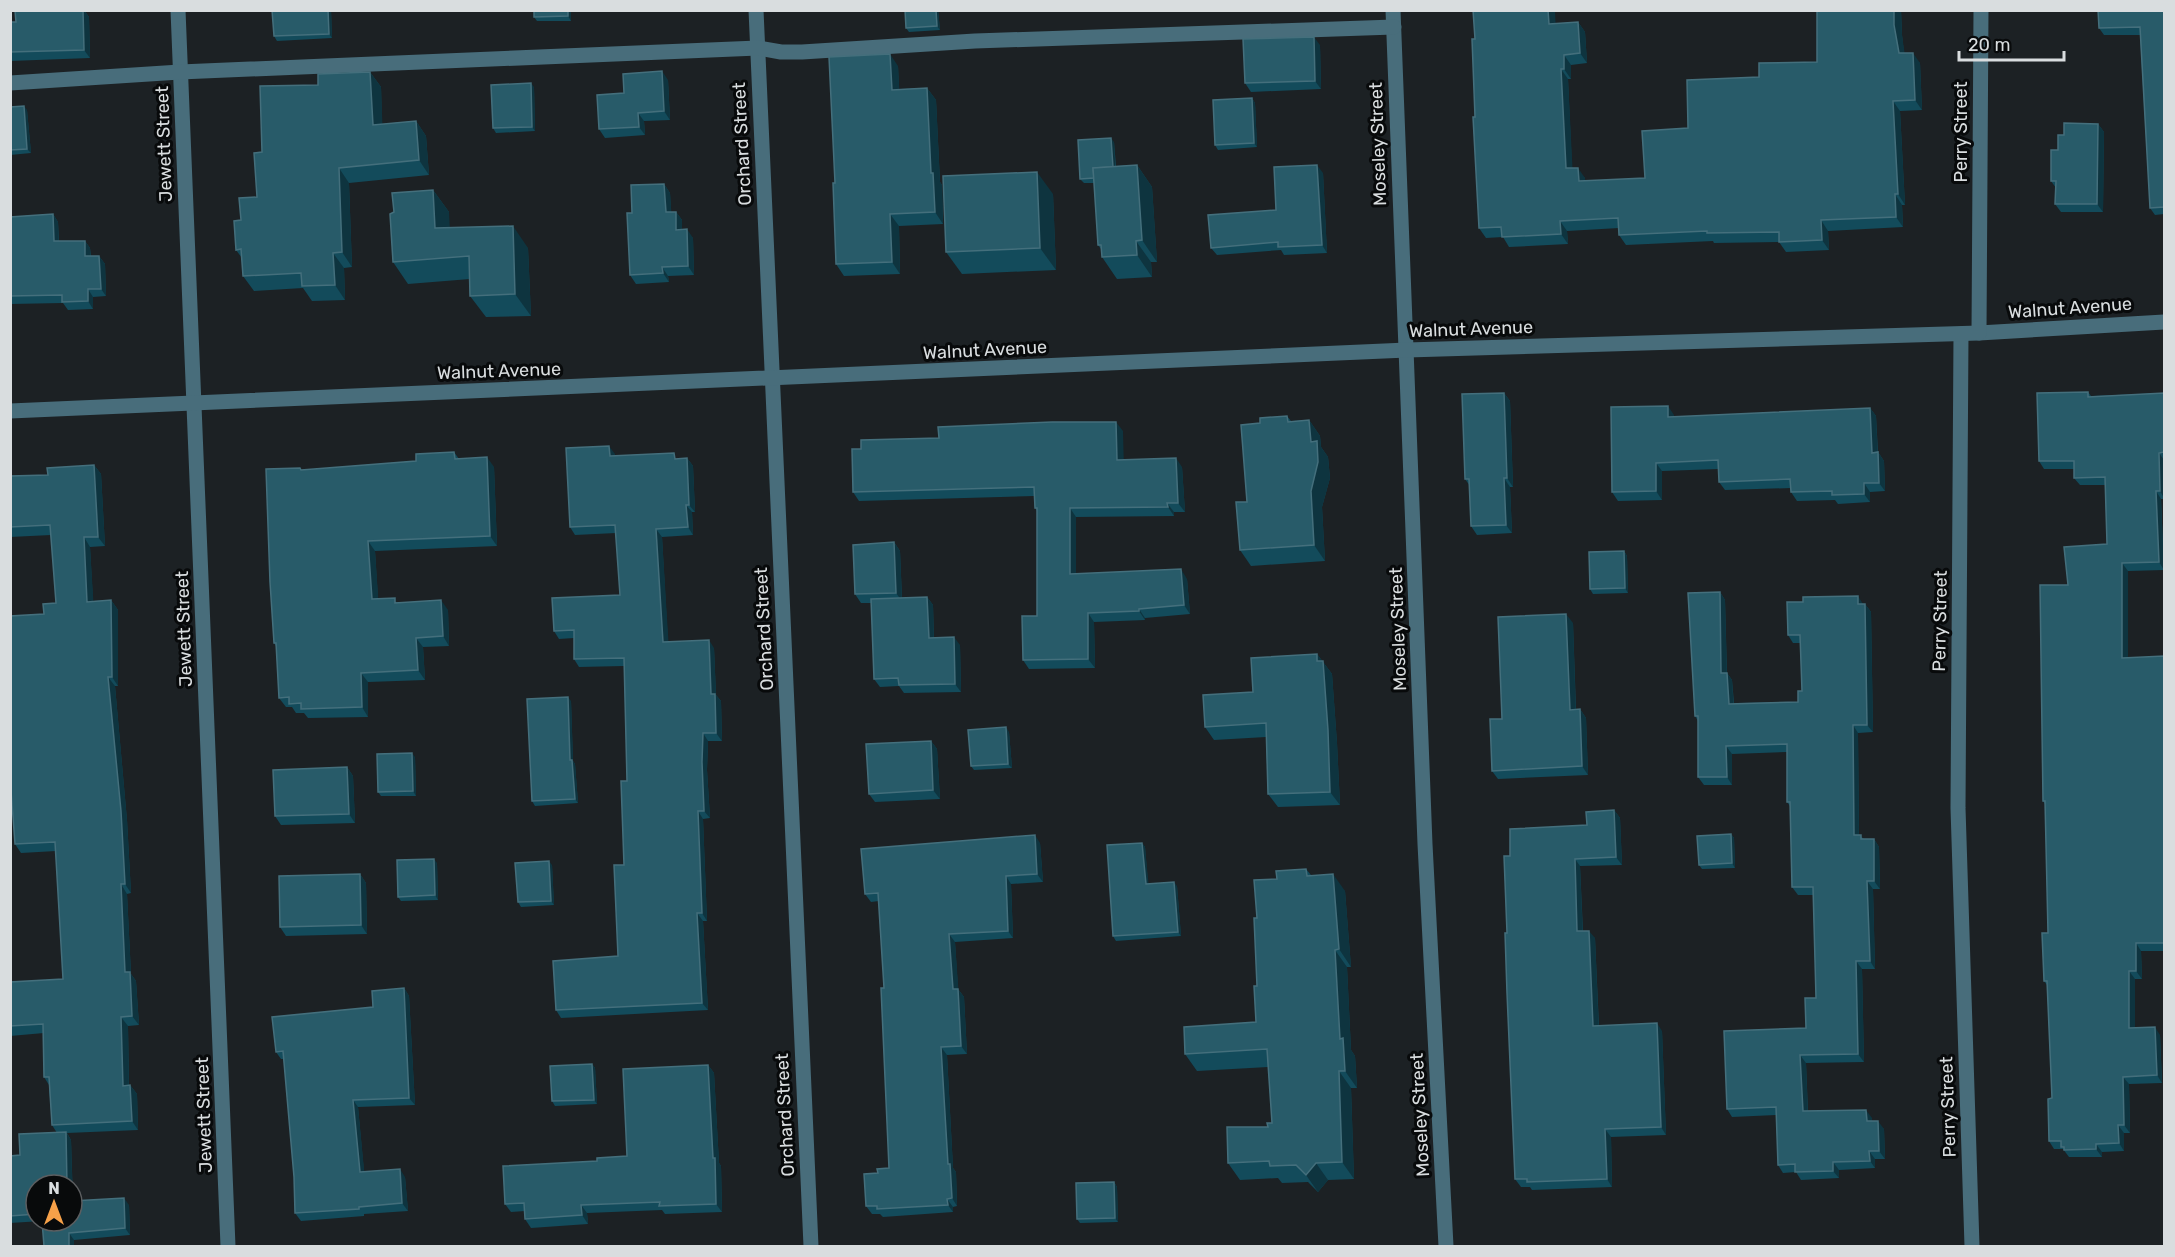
<svg xmlns="http://www.w3.org/2000/svg" width="2175" height="1257" font-family="Rubik,sans-serif">
<rect width="100%" height="100%" fill="#1c2124"/>
<g fill="none" stroke-linecap="round" stroke-linejoin="round">
<g stroke="#486d7b" stroke-width="15">
<path d="M 178,10 L 228,1246"/>
<path d="M 756,10 L 811,1246"/>
<path d="M 1393,10 L 1425,844 L 1446,1246"/>
<path d="M 10,83 L 180,72 L 758,48 L 781,52 L 802,52 L 975,41 L 1394,27"/>
<path d="M 1979,333 L 2164,322"/>
<path d="M 1961,334 L 1958,808 L 1972,1246"/>
<path d="M 10,411 L 1407,350 L 1979,333 L 1981,10"/>
</g>
</g>
<g fill="#134b5b" fill-rule="evenodd">
<path d="M 26,10 L 84,10 L 89,17 L 90,58 L 10,61 L 10,22 L 16,22 Z"/>
<path d="M 272,10 L 331,10 L 332,38 L 277,41 L 274,36 Z"/>
<path d="M 534,10 L 571,10 L 571,21 L 537,21 L 534,17 Z"/>
<path d="M 905,10 L 938,10 L 940,30 L 909,32 L 906,28 Z"/>
<path d="M 1473,10 L 1555,10 L 1555,24 L 1578,22 L 1585,32 L 1587,63 L 1571,65 L 1571,79 L 1568,79 L 1572,168 L 1585,178 L 1585,181 L 1645,178 L 1688,128 L 1759,77 L 1817,62 L 1817,10 L 1901,10 L 1902,35 L 1904,53 L 1920,63 L 1922,110 L 1900,111 L 1905,205 L 1902,205 L 1903,227 L 1828,231 L 1829,250 L 1786,252 L 1779,242 L 1714,243 L 1713,241 L 1626,245 L 1619,235 L 1619,228 L 1567,231 L 1568,244 L 1509,247 L 1503,237 L 1486,238 L 1479,228 L 1475,117 L 1475,39 Z"/>
<path d="M 2164,10 L 2164,214 L 2155,215 L 2150,208 L 2140,35 L 2104,35 L 2099,28 Z"/>
<path d="M 1320,45 L 1321,89 L 1251,92 L 1245,83 Z"/>
<path d="M 898,66 L 899,89 L 927,88 L 936,100 L 940,182 L 942,185 L 943,224 L 899,226 L 900,274 L 844,276 L 836,264 L 835,183 Z"/>
<path d="M 370,72 L 381,87 L 382,124 L 416,121 L 426,136 L 429,175 L 349,183 L 352,267 L 344,268 L 345,300 L 312,301 L 303,288 L 254,291 L 243,276 L 242,258 L 236,250 L 241,220 L 257,197 L 262,152 L 318,85 Z"/>
<path d="M 668,80 L 670,120 L 644,121 L 645,135 L 605,138 L 599,129 L 624,93 Z"/>
<path d="M 534,87 L 535,131 L 496,133 L 493,128 Z"/>
<path d="M 1252,98 L 1255,103 L 1257,147 L 1218,150 L 1215,145 Z"/>
<path d="M 10,107 L 27,110 L 31,153 L 10,155 Z"/>
<path d="M 2098,124 L 2104,132 L 2103,212 L 2061,212 L 2055,204 L 2056,188 L 2051,181 L 2058,150 L 2064,135 Z"/>
<path d="M 1114,142 L 1116,166 L 1137,165 L 1152,187 L 1157,262 L 1151,262 L 1152,277 L 1117,279 L 1102,257 L 1101,249 L 1098,245 L 1094,183 L 1084,183 L 1080,179 Z"/>
<path d="M 1323,173 L 1327,253 L 1284,255 L 1281,250 L 1217,255 L 1211,248 L 1276,210 Z"/>
<path d="M 664,184 L 670,193 L 671,212 L 676,212 L 682,220 L 682,230 L 693,238 L 694,275 L 668,276 L 669,282 L 636,284 L 630,275 L 632,213 Z"/>
<path d="M 433,190 L 449,212 L 449,228 L 528,248 L 531,316 L 486,317 L 470,296 L 470,279 L 408,284 L 393,262 L 394,212 Z"/>
<path d="M 1053,194 L 1056,270 L 962,274 L 946,252 Z"/>
<path d="M 53,214 L 58,222 L 59,241 L 85,241 L 90,248 L 91,256 L 99,256 L 105,264 L 106,296 L 93,297 L 93,309 L 68,310 L 63,303 L 10,304 L 10,217 Z"/>
<path d="M 2088,392 L 2091,396 L 2164,393 L 2164,499 L 2161,499 L 2164,570 L 2128,571 L 2128,658 L 2164,656 L 2164,951 L 2141,951 L 2142,979 L 2135,979 L 2135,1028 L 2160,1035 L 2162,1083 L 2129,1084 L 2130,1133 L 2124,1133 L 2124,1151 L 2102,1152 L 2102,1157 L 2069,1157 L 2063,1149 L 2054,1149 L 2049,1141 L 2052,1098 L 2047,985 L 2044,981 L 2048,933 L 2045,804 L 2043,801 L 2068,585 L 2107,544 L 2105,485 L 2080,485 L 2074,478 L 2074,469 L 2044,469 L 2039,461 Z"/>
<path d="M 1504,393 L 1510,401 L 1513,487 L 1510,487 L 1512,533 L 1477,535 L 1471,526 L 1470,486 L 1465,479 Z"/>
<path d="M 1870,408 L 1876,416 L 1878,452 L 1884,461 L 1885,491 L 1870,492 L 1870,502 L 1838,504 L 1835,500 L 1797,501 L 1791,492 L 1791,488 L 1725,490 L 1719,482 L 1719,469 L 1662,471 L 1662,500 L 1618,501 L 1612,492 L 1674,415 L 1674,417 Z"/>
<path d="M 1287,416 L 1291,421 L 1309,420 L 1320,436 L 1321,447 L 1328,457 L 1330,478 L 1322,507 L 1325,561 L 1251,566 L 1240,550 L 1260,423 Z"/>
<path d="M 1123,431 L 1123,460 L 1182,467 L 1185,512 L 1174,512 L 1174,516 L 1076,517 L 1076,573 L 1187,579 L 1190,614 L 1145,618 L 1145,620 L 1094,622 L 1095,668 L 1029,669 L 1023,660 L 1037,616 L 1037,511 L 1035,508 L 1034,496 L 859,501 L 853,492 L 861,449 L 939,438 Z"/>
<path d="M 454,452 L 459,459 L 494,467 L 497,546 L 375,551 L 378,599 L 448,610 L 449,646 L 423,647 L 425,680 L 368,682 L 368,717 L 308,718 L 304,713 L 296,713 L 292,707 L 286,707 L 279,698 L 276,646 L 274,643 L 302,470 L 416,461 Z"/>
<path d="M 615,454 L 615,455 L 678,459 L 687,458 L 693,466 L 695,512 L 692,512 L 693,535 L 662,537 L 668,642 L 714,648 L 716,695 L 721,701 L 722,741 L 708,741 L 707,770 L 710,818 L 703,819 L 707,921 L 703,921 L 708,1010 L 561,1018 L 556,1010 L 618,956 L 624,865 L 627,781 L 624,666 L 579,667 L 574,659 L 574,638 L 559,639 L 554,631 L 620,595 L 616,533 L 575,535 L 570,527 Z"/>
<path d="M 94,465 L 101,474 L 105,546 L 90,547 L 93,601 L 111,600 L 118,610 L 118,686 L 115,686 L 127,820 L 131,893 L 127,894 L 131,974 L 136,981 L 139,1025 L 128,1026 L 129,1085 L 130,1085 L 137,1094 L 138,1130 L 67,1133 L 71,1140 L 73,1201 L 129,1205 L 130,1235 L 74,1240 L 74,1246 L 44,1246 L 42,1221 L 10,1223 L 10,1156 L 20,1155 L 57,1133 L 52,1125 L 49,1085 L 44,1077 L 44,1033 L 10,1036 L 10,982 L 63,979 L 56,851 L 21,853 L 15,844 L 12,787 L 10,787 L 10,616 L 44,614 L 56,603 L 51,535 L 10,537 L 10,476 L 48,475 ZM 36,1185 L 72,1221 L 36,1221 Z"/>
<path d="M 894,542 L 900,551 L 902,598 L 927,597 L 933,605 L 934,638 L 960,645 L 961,692 L 904,693 L 899,686 L 880,687 L 874,679 L 872,603 L 861,603 L 855,594 Z"/>
<path d="M 1624,551 L 1627,556 L 1628,593 L 1593,594 L 1590,589 Z"/>
<path d="M 1720,592 L 1725,600 L 1727,673 L 1732,680 L 1734,703 L 1798,702 L 1802,691 L 1800,643 L 1793,643 L 1788,635 L 1863,604 L 1865,604 L 1871,612 L 1873,732 L 1858,733 L 1859,835 L 1864,839 L 1874,839 L 1879,847 L 1880,889 L 1873,889 L 1875,969 L 1862,969 L 1864,1062 L 1806,1063 L 1808,1111 L 1872,1118 L 1872,1121 L 1884,1129 L 1885,1159 L 1875,1159 L 1875,1168 L 1839,1170 L 1839,1178 L 1801,1180 L 1796,1172 L 1783,1173 L 1778,1165 L 1776,1115 L 1732,1117 L 1727,1109 L 1806,1028 L 1816,998 L 1813,895 L 1798,895 L 1792,887 L 1790,806 L 1787,802 L 1787,752 L 1732,754 L 1732,785 L 1704,785 L 1698,777 L 1698,721 L 1695,716 Z"/>
<path d="M 1573,623 L 1576,709 L 1580,709 L 1586,718 L 1588,775 L 1498,779 L 1492,771 L 1502,719 Z"/>
<path d="M 1317,654 L 1332,674 L 1337,743 L 1340,805 L 1278,807 L 1268,794 L 1266,737 L 1214,740 L 1205,727 L 1253,692 Z"/>
<path d="M 571,701 L 573,761 L 575,764 L 578,803 L 535,806 L 532,801 Z"/>
<path d="M 1009,732 L 1012,768 L 974,770 L 971,766 Z"/>
<path d="M 931,741 L 937,749 L 940,799 L 875,802 L 869,794 Z"/>
<path d="M 415,757 L 416,796 L 381,796 L 378,792 Z"/>
<path d="M 347,767 L 353,776 L 355,823 L 281,825 L 275,816 Z"/>
<path d="M 1614,810 L 1620,818 L 1622,865 L 1580,866 L 1583,931 L 1595,938 L 1599,1026 L 1662,1031 L 1666,1135 L 1611,1137 L 1612,1187 L 1532,1190 L 1530,1187 L 1521,1187 L 1515,1179 L 1507,933 L 1510,856 L 1587,825 Z"/>
<path d="M 1731,834 L 1734,838 L 1735,868 L 1702,869 L 1699,865 Z"/>
<path d="M 1040,843 L 1043,882 L 1011,884 L 1013,938 L 955,942 L 958,989 L 964,997 L 967,1054 L 947,1055 L 953,1168 L 956,1172 L 957,1206 L 953,1207 L 953,1212 L 883,1217 L 880,1214 L 872,1214 L 866,1206 L 878,1173 L 889,1168 L 884,988 L 879,901 L 871,902 L 865,894 Z"/>
<path d="M 1142,843 L 1145,847 L 1148,884 L 1177,886 L 1181,936 L 1116,941 L 1113,936 Z"/>
<path d="M 437,863 L 438,900 L 401,901 L 398,897 Z"/>
<path d="M 552,865 L 554,905 L 521,907 L 518,902 Z"/>
<path d="M 1306,869 L 1311,875 L 1345,891 L 1351,967 L 1347,967 L 1351,1050 L 1355,1056 L 1357,1088 L 1351,1088 L 1354,1179 L 1328,1180 L 1318,1192 L 1308,1182 L 1282,1183 L 1278,1178 L 1240,1180 L 1228,1163 L 1272,1123 L 1268,1067 L 1197,1071 L 1185,1054 L 1256,1022 L 1257,986 L 1277,879 Z"/>
<path d="M 360,874 L 366,883 L 367,934 L 286,936 L 280,927 Z"/>
<path d="M 404,988 L 409,996 L 415,1105 L 358,1107 L 364,1172 L 405,1177 L 408,1211 L 364,1214 L 364,1216 L 301,1221 L 295,1213 L 294,1177 L 284,1059 L 281,1059 L 276,1052 L 373,1007 Z"/>
<path d="M 592,1064 L 595,1068 L 597,1104 L 555,1106 L 552,1101 Z"/>
<path d="M 708,1065 L 714,1073 L 719,1163 L 721,1166 L 722,1212 L 665,1214 L 662,1210 L 587,1213 L 588,1224 L 531,1228 L 525,1219 L 525,1211 L 511,1212 L 505,1204 L 597,1161 L 627,1156 Z"/>
<path d="M 1114,1182 L 1117,1187 L 1118,1222 L 1080,1223 L 1077,1219 Z"/>
</g>
<g fill="#0e343f">
<path d="M 83,10 L 84,10 L 89,17 L 90,58 L 84,50 Z"/>
<path d="M 328,10 L 331,10 L 332,38 L 329,34 Z"/>
<path d="M 568,10 L 571,10 L 571,21 L 568,16 Z"/>
<path d="M 936,10 L 938,10 L 940,30 L 937,26 Z"/>
<path d="M 1548,10 L 1555,10 L 1556,34 L 1549,24 Z"/>
<path d="M 1894,10 L 1901,10 L 1902,35 L 1906,63 L 1899,53 L 1894,25 Z"/>
<path d="M 1578,22 L 1585,32 L 1587,63 L 1580,53 Z"/>
<path d="M 1314,37 L 1320,45 L 1321,89 L 1315,81 Z"/>
<path d="M 1913,53 L 1920,63 L 1922,110 L 1915,100 Z"/>
<path d="M 890,54 L 898,66 L 900,102 L 892,90 Z"/>
<path d="M 1564,55 L 1571,65 L 1571,79 L 1564,69 Z"/>
<path d="M 1561,69 L 1568,79 L 1573,178 L 1566,168 Z"/>
<path d="M 662,71 L 668,80 L 670,120 L 664,111 Z"/>
<path d="M 370,72 L 381,87 L 383,139 L 373,125 Z"/>
<path d="M 531,83 L 534,87 L 535,131 L 532,127 Z"/>
<path d="M 927,88 L 936,100 L 940,182 L 942,185 L 943,224 L 935,212 L 931,173 Z"/>
<path d="M 1252,98 L 1255,103 L 1257,147 L 1254,143 Z"/>
<path d="M 1893,101 L 1900,111 L 1905,205 L 1898,194 Z"/>
<path d="M 24,106 L 27,110 L 31,153 L 27,149 Z"/>
<path d="M 638,113 L 644,121 L 645,135 L 639,127 Z"/>
<path d="M 416,121 L 426,136 L 429,175 L 419,160 Z"/>
<path d="M 2098,124 L 2104,132 L 2103,212 L 2097,204 Z"/>
<path d="M 1111,138 L 1114,142 L 1116,182 L 1113,177 Z"/>
<path d="M 1137,165 L 1152,187 L 1157,262 L 1142,240 Z"/>
<path d="M 1317,165 L 1323,173 L 1327,253 L 1322,245 Z"/>
<path d="M 339,168 L 349,183 L 352,267 L 342,252 Z"/>
<path d="M 1578,168 L 1585,178 L 1586,191 L 1579,181 Z"/>
<path d="M 1037,172 L 1053,194 L 1056,270 L 1040,248 Z"/>
<path d="M 664,184 L 670,193 L 672,221 L 666,212 Z"/>
<path d="M 433,190 L 449,212 L 451,250 L 435,228 Z"/>
<path d="M 1895,194 L 1902,205 L 1903,227 L 1896,217 Z"/>
<path d="M 676,212 L 682,220 L 682,238 L 676,230 Z"/>
<path d="M 53,214 L 58,222 L 59,249 L 54,241 Z"/>
<path d="M 890,214 L 899,226 L 900,274 L 892,262 Z"/>
<path d="M 1821,220 L 1828,231 L 1829,250 L 1822,240 Z"/>
<path d="M 1560,221 L 1567,231 L 1568,244 L 1561,234 Z"/>
<path d="M 513,226 L 528,248 L 531,316 L 515,294 Z"/>
<path d="M 687,229 L 693,238 L 694,275 L 688,266 Z"/>
<path d="M 85,241 L 90,248 L 91,264 L 85,256 Z"/>
<path d="M 1136,241 L 1151,262 L 1152,277 L 1137,255 Z"/>
<path d="M 333,253 L 344,268 L 345,300 L 335,285 Z"/>
<path d="M 99,256 L 105,264 L 106,296 L 101,289 Z"/>
<path d="M 662,267 L 668,276 L 669,282 L 663,273 Z"/>
<path d="M 88,289 L 93,297 L 93,309 L 88,301 Z"/>
<path d="M 1504,393 L 1510,401 L 1513,487 L 1507,478 Z"/>
<path d="M 1668,406 L 1674,415 L 1674,426 L 1668,417 Z"/>
<path d="M 1870,408 L 1876,416 L 1878,461 L 1872,453 Z"/>
<path d="M 1309,420 L 1320,436 L 1321,447 L 1328,457 L 1330,478 L 1322,507 L 1325,561 L 1314,545 L 1311,491 L 1311,442 Z"/>
<path d="M 1116,422 L 1123,431 L 1124,470 L 1117,460 Z"/>
<path d="M 609,446 L 615,454 L 615,463 L 610,456 Z"/>
<path d="M 1878,452 L 1884,461 L 1885,491 L 1879,483 Z"/>
<path d="M 2159,453 L 2164,460 L 2164,498 L 2160,491 Z"/>
<path d="M 487,457 L 494,467 L 497,546 L 490,536 Z"/>
<path d="M 687,458 L 693,466 L 695,512 L 689,505 Z"/>
<path d="M 1176,458 L 1182,467 L 1185,512 L 1178,503 Z"/>
<path d="M 1656,463 L 1662,471 L 1662,500 L 1656,491 Z"/>
<path d="M 94,465 L 101,474 L 105,546 L 98,537 Z"/>
<path d="M 1504,478 L 1510,487 L 1512,533 L 1506,525 Z"/>
<path d="M 1864,483 L 1870,492 L 1870,502 L 1864,494 Z"/>
<path d="M 2156,491 L 2161,499 L 2164,570 L 2159,562 Z"/>
<path d="M 1167,503 L 1174,512 L 1174,516 L 1168,507 Z"/>
<path d="M 686,505 L 692,512 L 693,535 L 688,527 Z"/>
<path d="M 1070,508 L 1076,517 L 1076,583 L 1070,574 Z"/>
<path d="M 656,529 L 662,537 L 669,650 L 663,642 Z"/>
<path d="M 84,537 L 90,547 L 94,611 L 87,602 Z"/>
<path d="M 368,541 L 375,551 L 379,609 L 372,599 Z"/>
<path d="M 894,542 L 900,551 L 902,601 L 896,593 Z"/>
<path d="M 1624,551 L 1627,556 L 1628,593 L 1625,588 Z"/>
<path d="M 2122,563 L 2128,571 L 2128,666 L 2122,658 Z"/>
<path d="M 1181,569 L 1187,579 L 1190,614 L 1184,605 Z"/>
<path d="M 1720,592 L 1725,600 L 1727,681 L 1721,673 Z"/>
<path d="M 1858,596 L 1863,604 L 1858,604 Z"/>
<path d="M 927,597 L 933,605 L 934,646 L 929,638 Z"/>
<path d="M 111,600 L 118,610 L 118,686 L 112,677 Z"/>
<path d="M 441,600 L 448,610 L 449,646 L 443,636 Z"/>
<path d="M 1865,604 L 1871,612 L 1873,732 L 1867,725 Z"/>
<path d="M 1139,609 L 1145,618 L 1145,620 L 1139,611 Z"/>
<path d="M 1088,613 L 1094,622 L 1095,668 L 1088,659 Z"/>
<path d="M 1566,614 L 1573,623 L 1576,718 L 1570,710 Z"/>
<path d="M 954,637 L 960,645 L 961,692 L 955,684 Z"/>
<path d="M 416,638 L 423,647 L 425,680 L 418,670 Z"/>
<path d="M 709,640 L 714,648 L 716,695 L 721,701 L 722,741 L 716,733 L 711,694 Z"/>
<path d="M 1317,654 L 1332,674 L 1337,743 L 1340,805 L 1330,792 Z"/>
<path d="M 361,673 L 368,682 L 368,717 L 362,707 Z"/>
<path d="M 1727,673 L 1732,680 L 1734,711 L 1729,704 Z"/>
<path d="M 108,677 L 115,686 L 127,820 L 131,893 L 125,884 Z"/>
<path d="M 568,697 L 571,701 L 573,761 L 575,764 L 578,803 L 575,799 L 570,760 Z"/>
<path d="M 1580,709 L 1586,718 L 1588,775 L 1582,766 Z"/>
<path d="M 1853,725 L 1858,733 L 1859,843 L 1854,835 Z"/>
<path d="M 1006,727 L 1009,732 L 1012,768 L 1008,764 Z"/>
<path d="M 703,733 L 708,741 L 707,770 L 710,818 L 704,811 L 702,762 Z"/>
<path d="M 931,741 L 937,749 L 940,799 L 933,790 Z"/>
<path d="M 1726,746 L 1732,754 L 1732,785 L 1727,777 Z"/>
<path d="M 412,753 L 415,757 L 416,796 L 413,791 Z"/>
<path d="M 347,767 L 353,776 L 355,823 L 349,814 Z"/>
<path d="M 1614,810 L 1620,818 L 1622,865 L 1616,857 Z"/>
<path d="M 698,811 L 703,819 L 707,921 L 702,913 Z"/>
<path d="M 1731,834 L 1734,838 L 1735,868 L 1732,863 Z"/>
<path d="M 1035,835 L 1040,843 L 1043,882 L 1037,874 Z"/>
<path d="M 1874,839 L 1879,847 L 1880,889 L 1874,881 Z"/>
<path d="M 1142,843 L 1145,847 L 1149,888 L 1146,884 Z"/>
<path d="M 434,859 L 437,863 L 438,900 L 435,895 Z"/>
<path d="M 1575,859 L 1580,866 L 1583,939 L 1577,931 Z"/>
<path d="M 549,861 L 552,865 L 554,905 L 551,901 Z"/>
<path d="M 360,874 L 366,883 L 367,934 L 361,925 Z"/>
<path d="M 1333,874 L 1345,891 L 1351,967 L 1339,949 Z"/>
<path d="M 1006,876 L 1011,884 L 1013,938 L 1008,931 Z"/>
<path d="M 1867,881 L 1873,889 L 1875,969 L 1870,961 Z"/>
<path d="M 1174,882 L 1177,886 L 1181,936 L 1178,932 Z"/>
<path d="M 121,884 L 127,894 L 131,974 L 136,981 L 139,1025 L 132,1016 L 125,972 Z"/>
<path d="M 697,913 L 703,921 L 708,1010 L 702,1003 Z"/>
<path d="M 1589,931 L 1595,938 L 1599,1034 L 1593,1026 Z"/>
<path d="M 949,934 L 955,942 L 959,997 L 953,989 Z"/>
<path d="M 2136,943 L 2141,951 L 2142,979 L 2136,971 Z"/>
<path d="M 1335,950 L 1347,967 L 1351,1050 L 1355,1056 L 1357,1088 L 1345,1071 L 1340,1039 Z"/>
<path d="M 1856,961 L 1862,969 L 1864,1062 L 1858,1054 Z"/>
<path d="M 2129,971 L 2135,979 L 2135,1036 L 2129,1028 Z"/>
<path d="M 404,988 L 409,996 L 415,1105 L 409,1098 Z"/>
<path d="M 958,989 L 964,997 L 967,1054 L 961,1046 Z"/>
<path d="M 121,1017 L 128,1026 L 129,1095 L 123,1086 Z"/>
<path d="M 1657,1023 L 1662,1031 L 1666,1135 L 1661,1127 Z"/>
<path d="M 2155,1027 L 2160,1035 L 2162,1083 L 2157,1075 Z"/>
<path d="M 941,1047 L 947,1055 L 953,1168 L 956,1172 L 957,1206 L 952,1198 L 948,1164 Z"/>
<path d="M 1800,1055 L 1806,1063 L 1808,1119 L 1803,1111 Z"/>
<path d="M 592,1064 L 595,1068 L 597,1104 L 594,1100 Z"/>
<path d="M 708,1065 L 714,1073 L 719,1163 L 721,1166 L 722,1212 L 716,1204 Z"/>
<path d="M 1339,1071 L 1351,1088 L 1354,1179 L 1342,1162 Z"/>
<path d="M 2123,1077 L 2129,1084 L 2130,1133 L 2124,1125 Z"/>
<path d="M 130,1085 L 137,1094 L 138,1130 L 132,1121 Z"/>
<path d="M 353,1100 L 358,1107 L 365,1179 L 360,1172 Z"/>
<path d="M 1866,1110 L 1872,1118 L 1872,1129 L 1867,1121 Z"/>
<path d="M 1878,1121 L 1884,1129 L 1885,1159 L 1879,1151 Z"/>
<path d="M 2118,1125 L 2124,1133 L 2124,1151 L 2119,1143 Z"/>
<path d="M 1605,1129 L 1611,1137 L 1612,1187 L 1607,1179 Z"/>
<path d="M 66,1132 L 71,1140 L 73,1208 L 72,1207 L 72,1185 L 67,1185 Z"/>
<path d="M 2096,1144 L 2102,1152 L 2102,1157 L 2096,1149 Z"/>
<path d="M 1869,1151 L 1875,1159 L 1875,1168 L 1870,1161 Z"/>
<path d="M 1833,1162 L 1839,1170 L 1839,1178 L 1833,1171 Z"/>
<path d="M 1316,1163 L 1328,1180 L 1318,1192 L 1306,1175 Z"/>
<path d="M 400,1169 L 405,1177 L 408,1211 L 402,1203 Z"/>
<path d="M 1114,1182 L 1117,1187 L 1118,1222 L 1115,1218 Z"/>
<path d="M 124,1198 L 129,1205 L 130,1235 L 125,1228 Z"/>
<path d="M 947,1199 L 953,1207 L 953,1212 L 948,1205 Z"/>
<path d="M 581,1205 L 587,1213 L 588,1224 L 582,1215 Z"/>
<path d="M 69,1233 L 74,1240 L 74,1246 L 69,1246 Z"/>
</g>
<g fill="#285b69" stroke="#446f7c" stroke-width="1.5">
<path d="M 26,10 L 83,10 L 84,50 L 10,52 L 10,22 L 16,22 L 15,11 Z"/>
<path d="M 272,10 L 328,10 L 329,34 L 274,36 Z"/>
<path d="M 534,10 L 568,10 L 568,16 L 534,17 Z"/>
<path d="M 905,10 L 936,10 L 937,26 L 906,28 Z"/>
<path d="M 1473,10 L 1548,10 L 1549,24 L 1578,22 L 1580,53 L 1564,55 L 1564,69 L 1561,69 L 1566,168 L 1578,168 L 1579,181 L 1645,178 L 1642,131 L 1688,128 L 1687,80 L 1759,77 L 1759,63 L 1817,62 L 1817,10 L 1894,10 L 1894,25 L 1899,53 L 1913,53 L 1915,100 L 1893,101 L 1898,194 L 1895,194 L 1896,217 L 1821,220 L 1822,240 L 1779,242 L 1779,232 L 1707,233 L 1707,231 L 1619,235 L 1618,218 L 1560,221 L 1561,234 L 1502,237 L 1501,227 L 1479,228 L 1473,117 L 1475,117 L 1472,39 L 1475,39 Z"/>
<path d="M 2098,10 L 2164,10 L 2164,207 L 2150,208 L 2140,27 L 2099,28 Z"/>
<path d="M 1314,37 L 1315,81 L 1245,83 L 1243,39 Z"/>
<path d="M 890,54 L 892,90 L 927,88 L 931,173 L 933,173 L 935,212 L 890,214 L 892,262 L 836,264 L 833,183 L 835,183 L 829,57 Z"/>
<path d="M 662,71 L 664,111 L 638,113 L 639,127 L 599,129 L 597,95 L 624,93 L 623,74 Z"/>
<path d="M 370,72 L 373,125 L 416,121 L 419,160 L 339,168 L 342,252 L 333,253 L 335,285 L 302,286 L 301,273 L 243,276 L 241,249 L 236,250 L 234,221 L 241,220 L 239,198 L 257,197 L 254,153 L 262,152 L 260,86 L 318,85 L 318,74 Z"/>
<path d="M 531,83 L 532,127 L 493,128 L 491,85 Z"/>
<path d="M 1252,98 L 1254,143 L 1215,145 L 1213,100 Z"/>
<path d="M 24,106 L 27,149 L 10,150 L 10,107 Z"/>
<path d="M 2064,123 L 2098,124 L 2097,204 L 2055,204 L 2056,181 L 2051,181 L 2051,150 L 2058,150 L 2058,135 L 2064,135 Z"/>
<path d="M 1111,138 L 1113,167 L 1093,168 L 1094,178 L 1080,179 L 1078,140 Z"/>
<path d="M 1137,165 L 1142,240 L 1136,241 L 1137,255 L 1102,257 L 1101,245 L 1098,245 L 1093,168 Z"/>
<path d="M 1317,165 L 1322,245 L 1278,247 L 1278,242 L 1211,248 L 1208,215 L 1276,210 L 1274,167 Z"/>
<path d="M 1037,172 L 1040,248 L 946,252 L 943,176 Z"/>
<path d="M 664,184 L 666,212 L 676,212 L 676,230 L 687,229 L 688,266 L 662,267 L 663,273 L 630,275 L 627,213 L 632,213 L 631,185 Z"/>
<path d="M 433,190 L 435,228 L 513,226 L 515,294 L 470,296 L 469,256 L 393,262 L 390,214 L 394,212 L 392,193 Z"/>
<path d="M 53,214 L 54,241 L 85,241 L 85,256 L 99,256 L 101,289 L 88,289 L 88,301 L 62,302 L 62,295 L 10,296 L 10,217 Z"/>
<path d="M 2088,392 L 2088,397 L 2164,393 L 2164,452 L 2159,453 L 2160,491 L 2156,491 L 2159,562 L 2122,563 L 2122,658 L 2164,656 L 2164,943 L 2136,943 L 2136,971 L 2129,971 L 2129,1028 L 2155,1027 L 2157,1075 L 2123,1077 L 2124,1125 L 2118,1125 L 2119,1143 L 2096,1144 L 2096,1149 L 2064,1150 L 2064,1147 L 2061,1147 L 2061,1141 L 2049,1141 L 2048,1099 L 2052,1098 L 2047,981 L 2044,981 L 2042,933 L 2048,933 L 2045,801 L 2043,801 L 2040,585 L 2068,585 L 2064,547 L 2107,544 L 2105,477 L 2074,478 L 2074,461 L 2039,461 L 2037,393 Z"/>
<path d="M 1504,393 L 1507,478 L 1504,478 L 1506,525 L 1471,526 L 1469,479 L 1465,479 L 1462,394 Z"/>
<path d="M 1668,406 L 1668,417 L 1870,408 L 1872,453 L 1878,452 L 1879,483 L 1864,483 L 1864,494 L 1832,495 L 1832,491 L 1791,492 L 1790,479 L 1719,482 L 1718,460 L 1656,463 L 1656,491 L 1612,492 L 1611,407 Z"/>
<path d="M 1287,416 L 1288,422 L 1309,420 L 1311,442 L 1317,441 L 1318,462 L 1311,491 L 1314,545 L 1240,550 L 1236,502 L 1247,502 L 1241,425 L 1260,423 L 1260,418 Z"/>
<path d="M 1052,422 L 1116,422 L 1117,460 L 1176,458 L 1178,503 L 1167,503 L 1168,507 L 1070,508 L 1070,574 L 1181,569 L 1184,605 L 1139,609 L 1139,611 L 1088,613 L 1088,659 L 1023,660 L 1022,616 L 1037,616 L 1037,508 L 1035,508 L 1034,487 L 853,492 L 852,449 L 861,449 L 861,440 L 939,438 L 938,427 Z"/>
<path d="M 609,446 L 610,456 L 674,453 L 675,459 L 687,458 L 689,505 L 686,505 L 688,527 L 656,529 L 663,642 L 709,640 L 711,694 L 715,694 L 716,733 L 703,733 L 702,762 L 704,811 L 698,811 L 702,913 L 697,913 L 702,1003 L 556,1010 L 553,961 L 618,956 L 614,865 L 624,865 L 621,781 L 627,781 L 624,658 L 574,659 L 574,630 L 554,631 L 552,598 L 620,595 L 615,525 L 570,527 L 566,448 Z"/>
<path d="M 454,452 L 455,459 L 487,457 L 490,536 L 368,541 L 372,599 L 395,598 L 395,603 L 441,600 L 443,636 L 416,638 L 418,670 L 361,673 L 362,707 L 301,709 L 301,703 L 289,704 L 289,697 L 279,698 L 276,643 L 274,643 L 270,582 L 266,469 L 300,468 L 301,470 L 416,461 L 416,454 Z"/>
<path d="M 94,465 L 98,537 L 84,537 L 87,602 L 111,600 L 112,677 L 108,677 L 121,811 L 125,884 L 121,884 L 125,972 L 130,972 L 132,1016 L 121,1017 L 123,1086 L 130,1085 L 132,1121 L 52,1125 L 49,1077 L 44,1077 L 43,1024 L 10,1026 L 10,982 L 63,979 L 55,842 L 15,844 L 10,777 L 10,616 L 44,614 L 43,604 L 56,603 L 50,525 L 10,527 L 10,476 L 48,475 L 47,468 Z"/>
<path d="M 894,542 L 896,593 L 855,594 L 853,545 Z"/>
<path d="M 1624,551 L 1625,588 L 1590,589 L 1589,552 Z"/>
<path d="M 1720,592 L 1721,673 L 1727,673 L 1729,704 L 1798,702 L 1798,691 L 1802,691 L 1800,635 L 1788,635 L 1787,602 L 1803,602 L 1803,597 L 1858,596 L 1858,604 L 1865,604 L 1867,725 L 1853,725 L 1854,835 L 1861,835 L 1861,839 L 1874,839 L 1874,881 L 1867,881 L 1870,961 L 1856,961 L 1858,1054 L 1800,1055 L 1803,1111 L 1866,1110 L 1867,1121 L 1878,1121 L 1879,1151 L 1869,1151 L 1870,1161 L 1833,1162 L 1833,1171 L 1795,1172 L 1795,1164 L 1778,1165 L 1776,1107 L 1727,1109 L 1724,1031 L 1806,1028 L 1805,998 L 1816,998 L 1813,887 L 1792,887 L 1790,802 L 1787,802 L 1787,744 L 1726,746 L 1727,777 L 1698,777 L 1698,716 L 1695,716 L 1688,593 Z"/>
<path d="M 927,597 L 929,638 L 954,637 L 955,684 L 899,685 L 898,678 L 874,679 L 871,599 Z"/>
<path d="M 1566,614 L 1570,710 L 1580,709 L 1582,766 L 1492,771 L 1490,719 L 1502,719 L 1498,617 Z"/>
<path d="M 1317,654 L 1317,661 L 1323,661 L 1328,730 L 1330,792 L 1268,794 L 1266,723 L 1205,727 L 1203,695 L 1253,692 L 1251,658 Z"/>
<path d="M 568,697 L 570,760 L 572,760 L 575,799 L 532,801 L 527,699 Z"/>
<path d="M 1006,727 L 1008,764 L 971,766 L 968,730 Z"/>
<path d="M 931,741 L 933,790 L 869,794 L 866,744 Z"/>
<path d="M 412,753 L 413,791 L 378,792 L 377,754 Z"/>
<path d="M 347,767 L 349,814 L 275,816 L 273,770 Z"/>
<path d="M 1614,810 L 1616,857 L 1575,859 L 1577,931 L 1589,931 L 1593,1026 L 1657,1023 L 1661,1127 L 1605,1129 L 1607,1179 L 1527,1182 L 1527,1179 L 1515,1179 L 1507,993 L 1505,933 L 1507,933 L 1504,856 L 1510,856 L 1510,829 L 1587,825 L 1586,812 Z"/>
<path d="M 1731,834 L 1732,863 L 1699,865 L 1697,836 Z"/>
<path d="M 1035,835 L 1037,874 L 1006,876 L 1008,931 L 949,934 L 953,989 L 958,989 L 961,1046 L 941,1047 L 948,1164 L 950,1164 L 952,1198 L 947,1199 L 948,1205 L 877,1209 L 877,1206 L 866,1206 L 864,1174 L 878,1173 L 877,1169 L 889,1168 L 881,988 L 884,988 L 878,893 L 865,894 L 861,849 Z"/>
<path d="M 1142,843 L 1146,884 L 1174,882 L 1178,932 L 1113,936 L 1107,845 Z"/>
<path d="M 434,859 L 435,895 L 398,897 L 397,860 Z"/>
<path d="M 549,861 L 551,901 L 518,902 L 515,863 Z"/>
<path d="M 1306,869 L 1307,876 L 1333,874 L 1339,949 L 1335,950 L 1340,1039 L 1343,1038 L 1345,1071 L 1339,1071 L 1342,1162 L 1316,1163 L 1306,1175 L 1296,1165 L 1270,1166 L 1269,1161 L 1228,1163 L 1227,1127 L 1268,1127 L 1267,1123 L 1272,1123 L 1267,1049 L 1185,1054 L 1184,1027 L 1256,1022 L 1254,986 L 1257,986 L 1254,918 L 1257,918 L 1254,880 L 1277,879 L 1276,871 Z"/>
<path d="M 360,874 L 361,925 L 280,927 L 279,876 Z"/>
<path d="M 404,988 L 409,1098 L 353,1100 L 360,1172 L 400,1169 L 402,1203 L 359,1207 L 359,1209 L 295,1213 L 294,1177 L 283,1051 L 276,1052 L 272,1017 L 373,1007 L 372,991 Z"/>
<path d="M 592,1064 L 594,1100 L 552,1101 L 550,1066 Z"/>
<path d="M 708,1065 L 713,1158 L 715,1158 L 716,1204 L 659,1206 L 660,1202 L 581,1205 L 582,1215 L 525,1219 L 524,1203 L 505,1204 L 503,1166 L 597,1161 L 597,1158 L 627,1156 L 623,1069 Z"/>
<path d="M 66,1132 L 67,1185 L 36,1185 L 36,1214 L 10,1216 L 10,1156 L 20,1155 L 19,1134 Z"/>
<path d="M 1114,1182 L 1115,1218 L 1077,1219 L 1076,1183 Z"/>
<path d="M 124,1198 L 125,1228 L 69,1233 L 69,1246 L 44,1246 L 42,1221 L 72,1221 L 72,1201 Z"/>
</g>
<g text-anchor="middle" stroke-width="6" stroke-linejoin="round" paint-order="stroke">
<g font-size="18" fill="#d9dddf" stroke="#080a0b">
<text transform="translate(1961 132) rotate(-90)" y="6">Perry Street</text>
<text transform="translate(164 144) rotate(-92)" y="6">Jewett Street</text>
<text transform="translate(742 144) rotate(-93)" y="6">Orchard Street</text>
<text transform="translate(1378 144) rotate(-92)" y="6">Moseley Street</text>
<text transform="translate(2070 308) rotate(-4)" y="6">Walnut Avenue</text>
<text transform="translate(1471 329) rotate(-2)" y="6">Walnut Avenue</text>
<text transform="translate(985 350) rotate(-3)" y="6">Walnut Avenue</text>
<text transform="translate(499 371) rotate(-2)" y="6">Walnut Avenue</text>
<text transform="translate(1940 621) rotate(-89)" y="6">Perry Street</text>
<text transform="translate(184 629) rotate(-92)" y="6">Jewett Street</text>
<text transform="translate(764 629) rotate(-93)" y="6">Orchard Street</text>
<text transform="translate(1398 629) rotate(-92)" y="6">Moseley Street</text>
<text transform="translate(1948 1107) rotate(-92)" y="6">Perry Street</text>
<text transform="translate(204 1115) rotate(-92)" y="6">Jewett Street</text>
<text transform="translate(785 1115) rotate(-93)" y="6">Orchard Street</text>
<text transform="translate(1420 1115) rotate(-93)" y="6">Moseley Street</text>
</g>
</g>
<rect width="2175" height="1257" fill="none" stroke="#d9dddf" stroke-width="24"/>
<g transform="translate(54 1203)"><circle r="28" fill="#080a0b" stroke="#5c5e60" stroke-width="1.5"/>
<path d="M0-4.5L10 22L0 15L-10 22Z" fill="#f7a149"/>
<text y="-9" font-size="16" font-weight="bold" text-anchor="middle" fill="#d9dddf">N</text>
</g>
<path d="M1959 51v9h105v-9" fill="none" stroke="#d9dddf" stroke-width="3"/>
<text x="1968" y="51" font-size="18" fill="#d9dddf" stroke="#080a0b" stroke-width="4.5" paint-order="stroke">20 m</text>
</svg>
